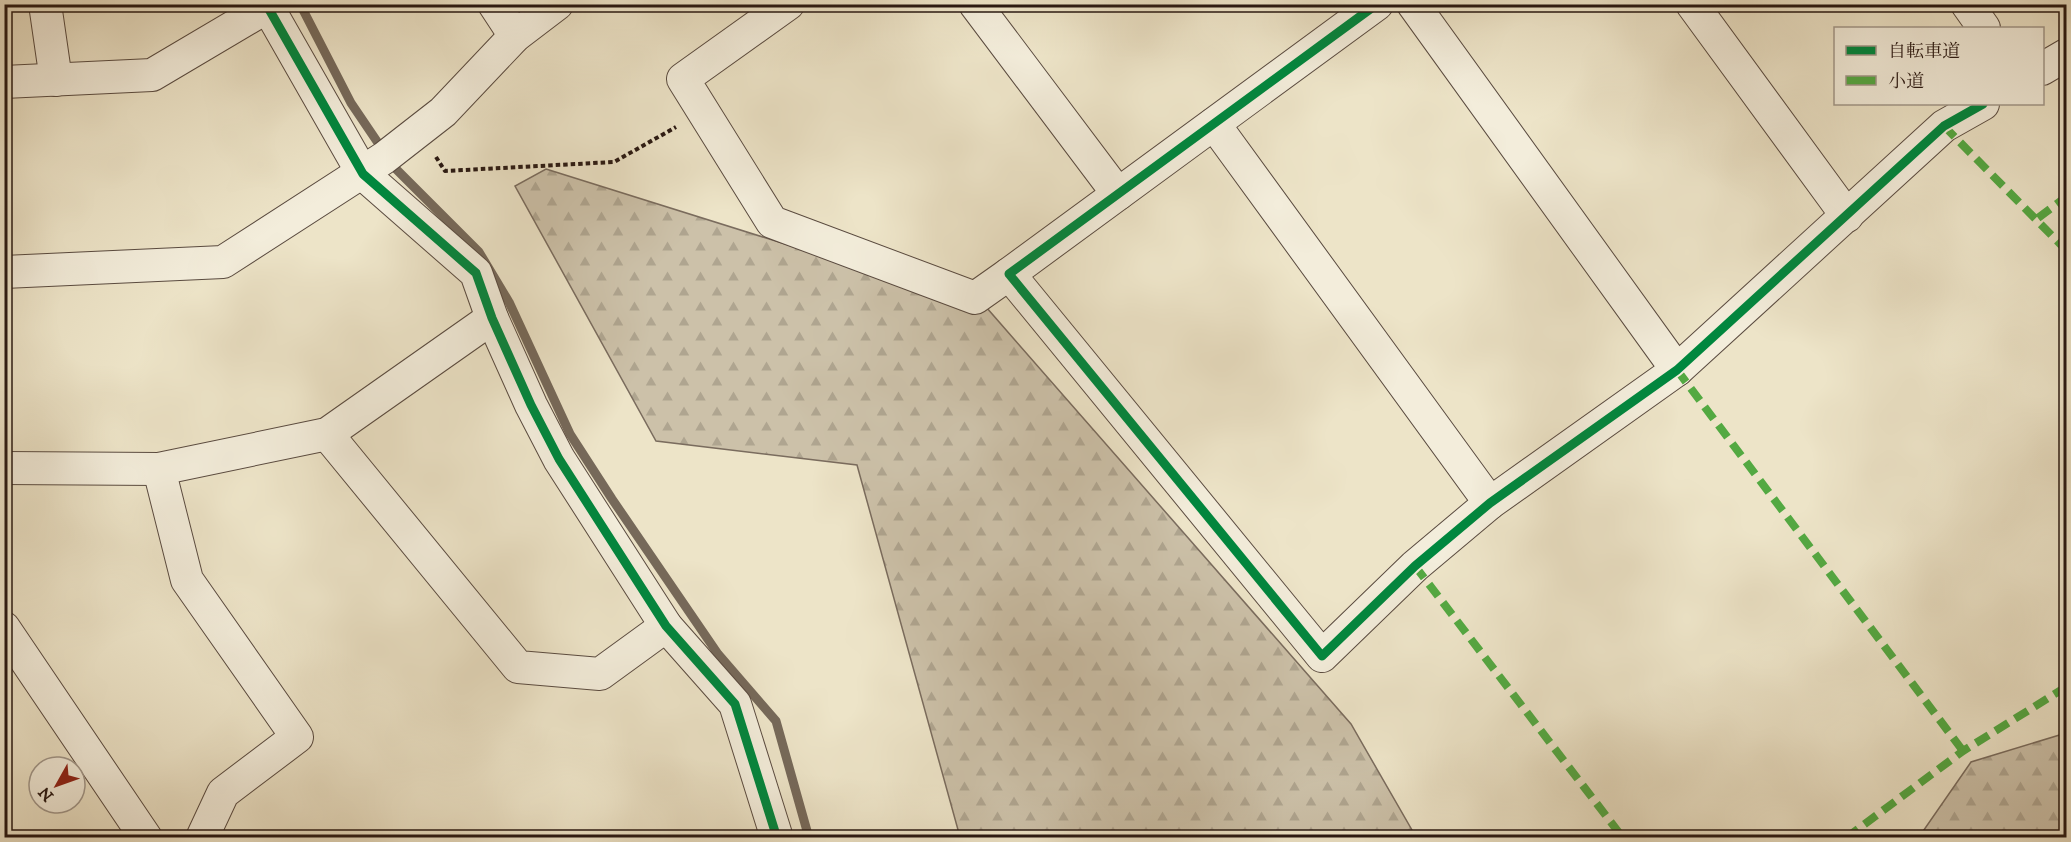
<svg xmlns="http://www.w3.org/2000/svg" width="2071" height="842" font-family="'IM FELL DW Pica','Noto Serif JP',serif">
<defs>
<pattern id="forest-firs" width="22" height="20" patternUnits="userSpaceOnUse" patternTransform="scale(1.5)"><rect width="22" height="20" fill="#ccc1a9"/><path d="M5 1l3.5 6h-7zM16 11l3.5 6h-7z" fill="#afa590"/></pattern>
</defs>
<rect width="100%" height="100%" fill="#ede4c8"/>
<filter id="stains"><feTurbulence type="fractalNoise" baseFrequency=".00333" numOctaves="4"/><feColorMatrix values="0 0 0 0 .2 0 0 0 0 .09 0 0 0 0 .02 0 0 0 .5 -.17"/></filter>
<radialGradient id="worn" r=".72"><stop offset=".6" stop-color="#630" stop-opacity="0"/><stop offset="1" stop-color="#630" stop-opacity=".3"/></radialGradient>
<g fill="url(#forest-firs)" stroke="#7a6c5e" stroke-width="1.5">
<path d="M 546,169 L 986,307 L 1351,724 L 1416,837 L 960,837 L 857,465 L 656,441 L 515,186 Z"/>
<path d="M 2066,733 L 2066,837 L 1919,837 L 1971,762 Z"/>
</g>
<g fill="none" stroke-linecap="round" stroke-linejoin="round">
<path stroke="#76695a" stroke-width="9" d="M 300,4 L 351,103 L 395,168 L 479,252 L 509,302 L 570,434 L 612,499 L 718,654 L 776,721 L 809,838"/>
<defs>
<g id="minor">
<path d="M 45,4 L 56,80"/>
<path d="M 266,4 L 363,174 L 476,273 L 492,318 L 531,405 L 559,459 L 666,626 L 735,704 L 777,838"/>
<path d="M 494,4 L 515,36"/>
<path d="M 788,4 L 683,79 L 772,222 L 975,298 L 1009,274"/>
<path d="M 975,4 L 1118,194"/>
<path d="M 1377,4 L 1009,274 L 1322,656 L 1415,566 L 1490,503 L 1677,370 L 1944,126 L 1983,104"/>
<path d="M 1413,4 L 1677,370"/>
<path d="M 1692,4 L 1847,216"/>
<path d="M 1967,4 L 1984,28"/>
<path d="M 2042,69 L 2066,55"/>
<path d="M 4,82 L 152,75 L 267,7"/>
<path d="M 1214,124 L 1490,503"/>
<path d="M 4,272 L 223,262 L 384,158 L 443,112 L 515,36 L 557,4"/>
<path d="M 327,434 L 518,667 L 600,674 L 666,626"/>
<path d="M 4,468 L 159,469 L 327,434 L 492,318"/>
<path d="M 159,469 L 187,580 L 297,737 L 223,793 L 202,838"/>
<path d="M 4,628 L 146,838"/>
</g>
</defs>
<use href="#minor" stroke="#5a4b40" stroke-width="34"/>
<path stroke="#291812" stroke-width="4" stroke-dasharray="4.5 3" stroke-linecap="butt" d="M 436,157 L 445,171 L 614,162 L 676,127"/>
<use href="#minor" stroke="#f3eddb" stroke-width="32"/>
<g stroke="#53a942" stroke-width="8" stroke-dasharray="15 8" stroke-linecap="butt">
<path d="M 1944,126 L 2066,250"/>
<path d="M 2038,218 L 2066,197"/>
<path d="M 1677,370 L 1963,751"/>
<path d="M 1415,566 L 1623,838"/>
<path d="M 1846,838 L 1963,751 L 2066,687"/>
</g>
<defs>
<g id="cycleway">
<path d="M 266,4 L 363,174 L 476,273 L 492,318 L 531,405 L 559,459 L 666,626 L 735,704 L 777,838"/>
<path d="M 1377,4 L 1009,274 L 1322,656 L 1415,566 L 1490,503 L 1677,370 L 1944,126 L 1983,104"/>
</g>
</defs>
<use href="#cycleway" stroke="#f3eddb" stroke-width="13"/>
<use href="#cycleway" stroke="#00873e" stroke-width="9"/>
</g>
<rect width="2071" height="842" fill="none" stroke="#ede4c8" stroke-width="24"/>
<rect x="6" y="6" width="2059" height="830" fill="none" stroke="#291812" stroke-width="3"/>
<rect x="12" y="12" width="2047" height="818" fill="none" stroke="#291812" stroke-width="1.5"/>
<rect x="1834" y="27" width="210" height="78" fill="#f3eddb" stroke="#a2988b" stroke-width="1.5"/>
<rect x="1846" y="46" width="30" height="9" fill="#00873e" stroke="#a2988b" stroke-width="1.5"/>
<text x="1888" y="57" font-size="18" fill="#291812">自転車道</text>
<rect x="1846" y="76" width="30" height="9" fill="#53a942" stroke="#a2988b" stroke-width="1.5"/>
<text x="1888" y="87" font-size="18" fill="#291812">小道</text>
<g transform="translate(57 785) rotate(230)"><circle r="28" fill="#f3eddb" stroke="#a2988b" stroke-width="1.5"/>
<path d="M0-4.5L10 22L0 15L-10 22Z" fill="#8f2418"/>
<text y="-9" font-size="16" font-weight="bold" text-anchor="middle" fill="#291812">N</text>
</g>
<rect width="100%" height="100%" filter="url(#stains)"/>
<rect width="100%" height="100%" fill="url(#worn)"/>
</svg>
